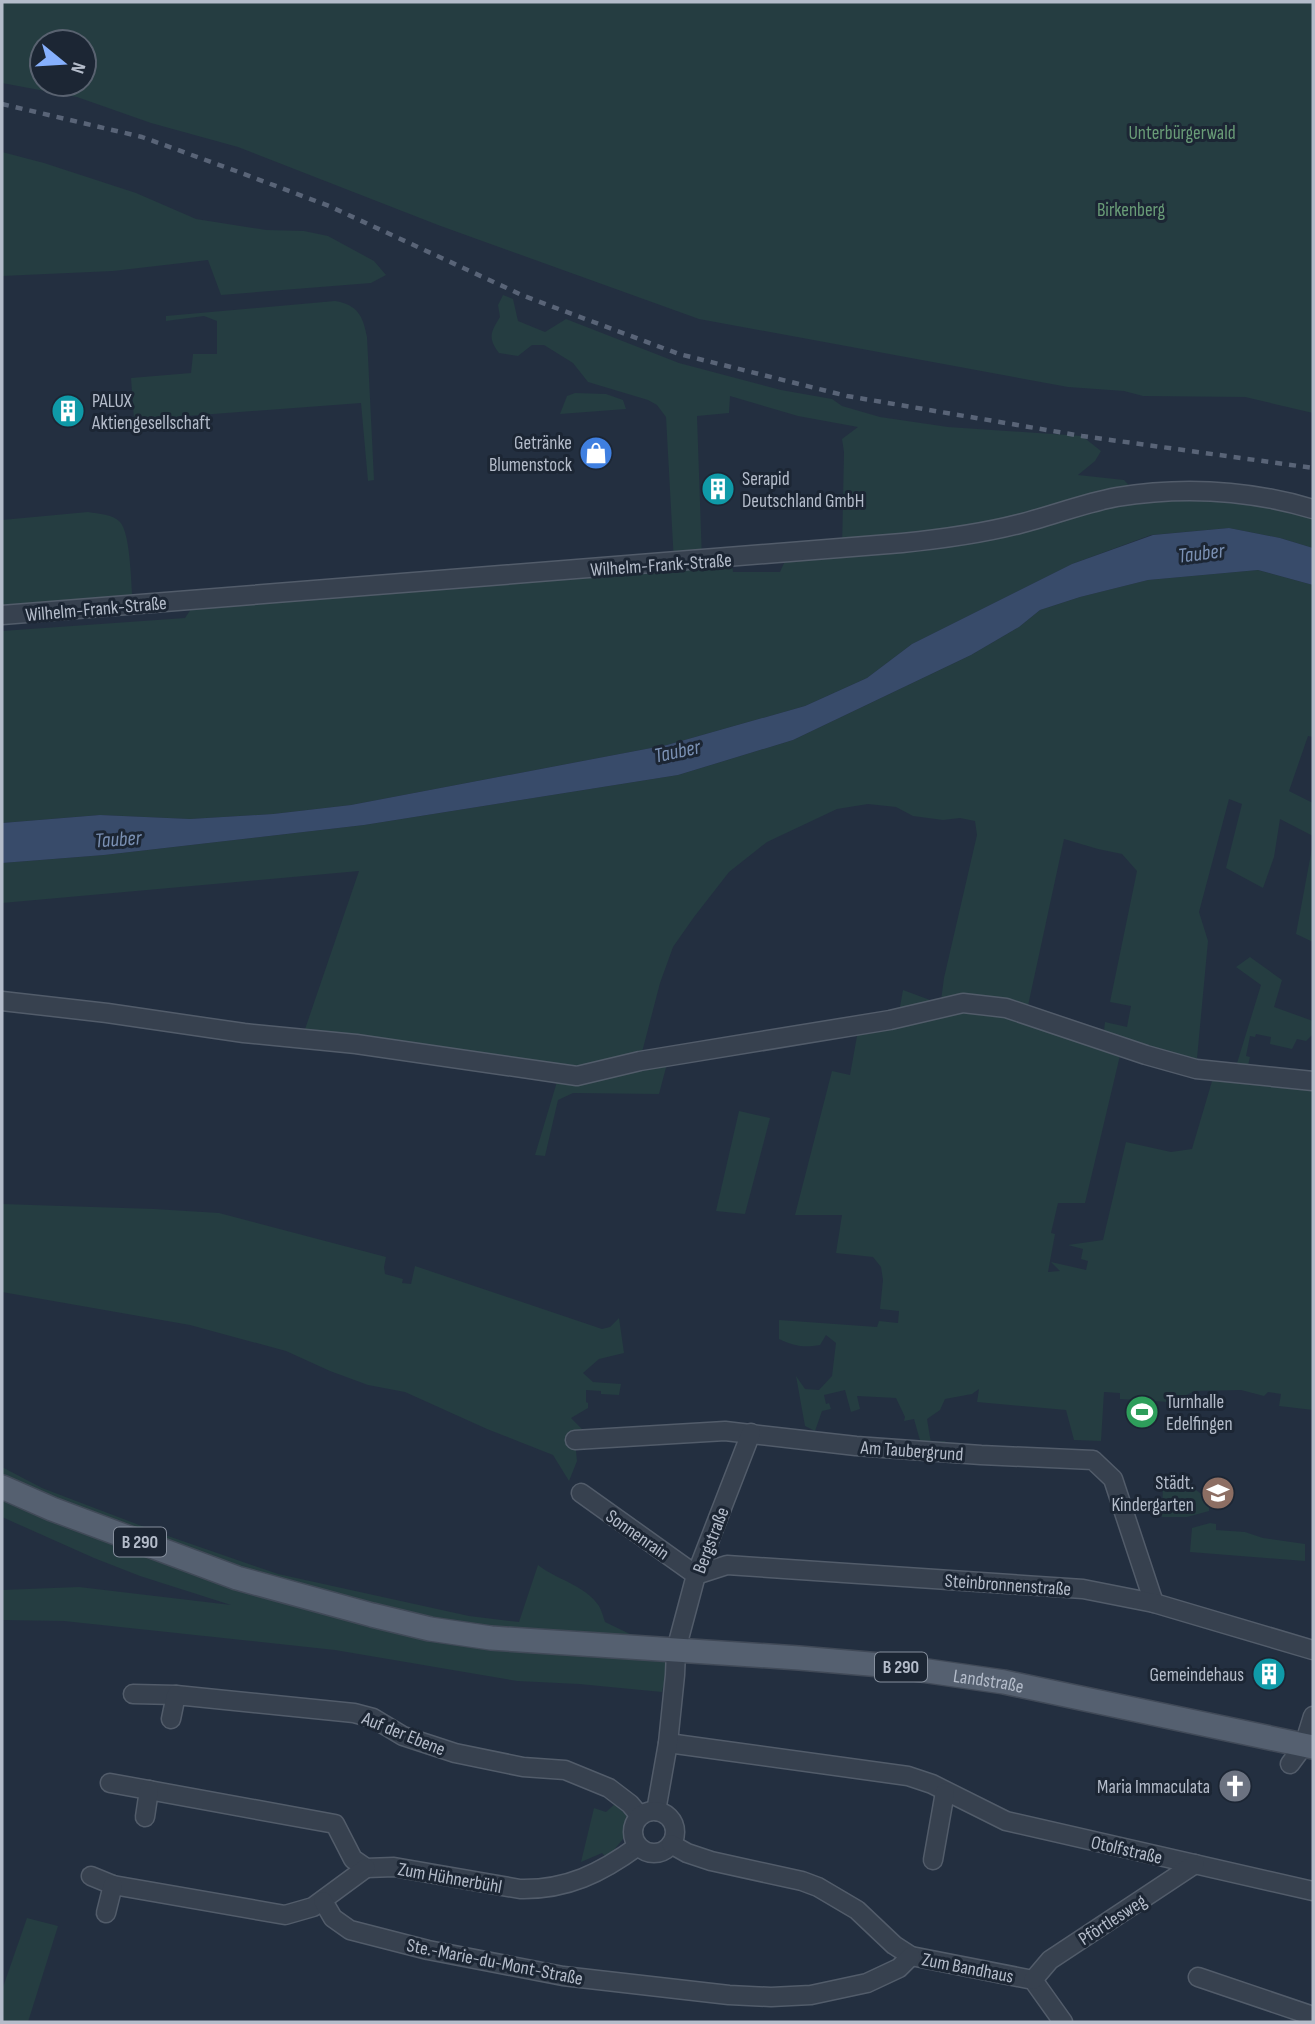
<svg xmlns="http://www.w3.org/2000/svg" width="1315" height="2024" font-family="'Sofia Sans Condensed',sans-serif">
<rect width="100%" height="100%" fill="#232f40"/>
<g fill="#253d41" fill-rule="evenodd">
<path d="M 2,2 L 1313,2 L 1313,413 L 1245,397 L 1143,396 L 1124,391 L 1068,387 L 699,319 L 438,225 L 238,147 L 151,123 L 77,97 L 2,83 ZM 84,42 L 84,84 L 42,84 L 42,42 Z"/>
<path d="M 2,152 L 44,163 L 136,193 L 196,219 L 266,230 L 304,231 L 328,236 L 374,261 L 386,275 L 371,283 L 221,295 L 208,260 L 113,271 L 2,276 Z"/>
<path d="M 503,295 L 513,299 L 518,321 L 545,332 L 566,319 L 679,363 L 781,390 L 832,399 L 842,406 L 880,417 L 948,427 L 1082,436 L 1101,451 L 1095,461 L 1078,475 L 1124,480 L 1138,495 L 1163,492 L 1313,509 L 1313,548 L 1280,538 L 1229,528 L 1151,535 L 1072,564 L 912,644 L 867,678 L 805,706 L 667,745 L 351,805 L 273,814 L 190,819 L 100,815 L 2,823 L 2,631 L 185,618 L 197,600 L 674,563 L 666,417 L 657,405 L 648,400 L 588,382 L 573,363 L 544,345 L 532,345 L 518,356 L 499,353 C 488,338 490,333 500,317 L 498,305 ZM 730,396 L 798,416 L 858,427 L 842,439 L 844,452 L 842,549 L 788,554 L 780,572 L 733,572 L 731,558 L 702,560 L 697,416 L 729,413 Z"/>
<path d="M 335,301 C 358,305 363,316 367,337 L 374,480 L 368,481 L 361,403 L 134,420 L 131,378 L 191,373 L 193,354 L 217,354 L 217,321 L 204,316 L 166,321 L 166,316 Z"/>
<path d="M 575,393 L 606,394 L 623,400 L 626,409 L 560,414 L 567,396 Z"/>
<path d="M 88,512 C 99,514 112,514 120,522 C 131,534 131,587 133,605 L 2,615 L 2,520 Z"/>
<path d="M 1258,570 L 1313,585 L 1313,737 L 1308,736 L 1289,791 L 1313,803 L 1313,836 L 1280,819 L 1274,857 L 1263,888 L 1226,868 L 1242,804 L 1229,799 L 1199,912 L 1208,941 L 1196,1069 L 1122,1047 L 1085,1203 L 1058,1203 L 1051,1233 L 1055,1234 L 1048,1272 L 1060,1271 L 1051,1262 L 1086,1270 L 1088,1261 L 1081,1259 L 1083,1249 L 1068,1245 L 1103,1240 L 1126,1142 L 1171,1152 L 1192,1149 L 1215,1071 L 1234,1073 L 1261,985 L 1236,967 L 1250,957 L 1282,980 L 1274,1007 L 1313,1021 L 1313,1034 L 1306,1041 L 1297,1039 L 1292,1049 L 1270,1044 L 1271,1037 L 1256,1034 L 1255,1037 L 1250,1036 L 1246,1056 L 1250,1057 L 1246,1074 L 1313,1081 L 1313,1410 L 1279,1406 L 1281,1394 L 1268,1392 L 1264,1396 L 1241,1390 L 1195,1391 L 1182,1397 L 1169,1397 L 1169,1402 L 1120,1399 L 1120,1393 L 1104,1392 L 1101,1441 L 1074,1440 L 1066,1410 L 977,1402 L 979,1389 L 972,1394 L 945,1399 L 940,1410 L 927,1419 L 931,1443 L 945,1441 L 946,1444 L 949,1444 L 923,1451 L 914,1419 L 904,1421 L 905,1417 L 896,1398 L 857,1396 L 860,1409 L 851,1412 L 845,1390 L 824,1395 L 826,1404 L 829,1403 L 831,1409 L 822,1411 L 815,1431 L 805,1426 L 796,1376 L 805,1389 L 819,1390 L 832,1376 L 836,1343 L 826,1335 L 820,1345 C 804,1348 794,1346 779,1339 L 779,1320 L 877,1327 L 879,1321 L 898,1323 L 899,1311 L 880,1309 L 883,1280 L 881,1267 L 873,1257 L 836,1253 L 842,1215 L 795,1215 L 832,1071 L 850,1075 L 859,1025 L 898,1018 L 903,990 L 930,1000 L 940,1008 L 944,978 L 977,835 L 975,821 L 960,818 L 943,820 L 913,816 L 896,807 L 868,804 L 837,809 L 767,842 L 729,872 L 694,917 L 673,947 L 660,983 L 640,1060 L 669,1056 L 659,1094 L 573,1093 L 558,1100 L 545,1156 L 535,1155 L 559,1075 L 302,1038 L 359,871 L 2,903 L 2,863 L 104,855 L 364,825 L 678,775 L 793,740 L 971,655 L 1019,627 L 1040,610 L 1080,597 L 1148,580 ZM 1064,839 L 1098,849 L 1122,854 L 1137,871 L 1110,1002 L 1131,1006 L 1127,1027 L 1105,1022 L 1103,1039 L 1026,1015 Z"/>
<path d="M 1313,843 L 1313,942 L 1296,934 Z"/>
<path d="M 739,1111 L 770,1118 L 745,1214 L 716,1211 Z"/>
<path d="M 2,1204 L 154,1209 L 219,1213 L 386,1257 L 384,1267 L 385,1274 L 403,1279 L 402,1283 L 411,1284 L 415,1266 L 602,1329 L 610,1327 L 619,1318 L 624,1353 L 599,1359 L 583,1373 L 593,1382 L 621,1384 L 619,1395 L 601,1394 L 601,1391 L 586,1390 L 586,1402 L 588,1403 L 588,1408 L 571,1418 L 585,1432 L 575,1441 L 577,1461 L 569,1481 L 553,1455 L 487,1429 L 405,1392 L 368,1385 L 330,1371 L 286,1351 L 190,1325 L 2,1292 Z"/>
<path d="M 2,1467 L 42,1488 L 168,1536 L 278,1574 L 469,1616 L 519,1622 L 538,1565 C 557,1580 585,1585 599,1606 C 602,1611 603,1617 605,1622 L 632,1635 L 676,1650 L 675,1675 L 666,1674 L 662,1692 L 579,1684 L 517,1681 L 335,1650 L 64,1621 L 2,1620 L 2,1590 L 79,1587 L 231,1605 L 140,1576 L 94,1558 L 2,1517 Z"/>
<path d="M 1163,1484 L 1192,1487 L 1204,1496 L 1209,1497 L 1209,1511 L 1187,1517 L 1162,1517 Z"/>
<path d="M 1210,1523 L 1216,1524 L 1216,1530 L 1245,1532 L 1263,1538 L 1305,1544 L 1305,1561 L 1190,1552 L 1192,1528 Z"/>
<path d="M 615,1804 L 627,1816 L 623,1839 L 607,1858 L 602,1853 L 581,1862 L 594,1808 L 606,1812 Z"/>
<path d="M 27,1918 L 58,1926 L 28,2022 L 2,2022 L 2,1990 Z"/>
</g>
<path fill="#384b6a" d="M 1229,528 L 1280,538 L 1313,548 L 1313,585 L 1258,570 L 1148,580 L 1080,597 L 1040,610 L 1019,627 L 971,655 L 793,740 L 678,775 L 364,825 L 104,855 L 2,863 L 2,823 L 100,815 L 190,819 L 273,814 L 351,805 L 667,745 L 805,706 L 867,678 L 912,644 L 1072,564 L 1153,535 Z"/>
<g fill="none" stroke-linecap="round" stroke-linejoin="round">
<defs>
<g id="minor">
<path d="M 2,615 L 902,543 C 942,539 980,534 1019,524 C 1051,516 1084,503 1117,497 C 1183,486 1249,490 1313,509"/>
<path d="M 2,1001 L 107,1013 L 244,1033 L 356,1044 L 577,1076 L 640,1061 L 890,1020 L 963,1003 L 1006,1008 L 1146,1055 L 1196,1069 L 1313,1081"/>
<path d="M 575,1440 L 725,1431 L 856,1446 L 981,1455 L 1093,1460 L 1113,1479 L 1154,1603"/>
<path d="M 581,1493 L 696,1575 L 727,1565 L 1083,1589 L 1154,1603 L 1313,1650"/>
<path d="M 133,1694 L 176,1695"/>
<path d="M 171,1719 L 176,1695 L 354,1713 L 373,1718 L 403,1736 L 455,1753 L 523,1767 L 565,1770 L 609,1788 L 630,1804 L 640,1816"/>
<path d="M 668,1743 L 908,1776 L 932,1784 L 1006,1821 L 1313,1891"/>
<path d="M 1290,1764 L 1304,1745 L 1313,1716"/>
<path d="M 110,1783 L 335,1824 L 353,1859 L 366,1868 L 394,1867 L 520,1889 C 567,1890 601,1873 638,1846"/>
<path d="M 656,1811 L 668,1743 L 675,1675 L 676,1650 L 696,1575 L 751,1433"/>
<circle cx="654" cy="1832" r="21"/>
<path d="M 145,1817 L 149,1790"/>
<path d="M 671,1844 L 687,1853 L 711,1861 L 802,1881 L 818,1887 L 857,1910 L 894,1945 L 911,1956 L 1033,1980 L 1063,2022"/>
<path d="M 933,1860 L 945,1792"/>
<path d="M 91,1876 L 113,1885 L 285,1915 L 313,1907 L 366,1868"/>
<path d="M 323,1901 L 333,1918 L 350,1930 L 428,1950 L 563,1976 L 729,1995 L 771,1997 L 811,1995 L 867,1983 L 899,1968 L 911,1956"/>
<path d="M 106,1913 L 113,1885"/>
<path d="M 1198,1977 L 1313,2016"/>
<path d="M 1033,1980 L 1050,1960 L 1195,1864"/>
</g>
<g id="major">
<path id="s1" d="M 2,1487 L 52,1509 L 237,1578 L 372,1615 L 430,1629 L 491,1638 L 799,1658 L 893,1666 L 1004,1682 L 1313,1747"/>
</g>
</defs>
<use href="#minor" stroke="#525c6a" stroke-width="21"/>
<use href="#major" stroke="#414a58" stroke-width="26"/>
<use href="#minor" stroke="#37414f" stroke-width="18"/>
<use href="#major" stroke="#556070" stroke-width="23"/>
<path stroke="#596477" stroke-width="4.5" stroke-dasharray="7 7" stroke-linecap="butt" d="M 2,104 L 142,137 L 236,171 L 329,206 L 524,296 L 679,354 L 847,396 L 1082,436 L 1313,468"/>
</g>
<defs>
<symbol id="building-disc" viewBox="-11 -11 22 22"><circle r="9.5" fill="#0f9aa8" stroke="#1c2634"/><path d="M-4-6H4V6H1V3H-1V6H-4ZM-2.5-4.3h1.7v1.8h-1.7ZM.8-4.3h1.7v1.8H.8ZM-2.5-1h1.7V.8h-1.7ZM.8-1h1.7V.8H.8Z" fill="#fff"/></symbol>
<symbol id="shop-disc" viewBox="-11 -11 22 22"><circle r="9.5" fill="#3f7fe0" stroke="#1c2634"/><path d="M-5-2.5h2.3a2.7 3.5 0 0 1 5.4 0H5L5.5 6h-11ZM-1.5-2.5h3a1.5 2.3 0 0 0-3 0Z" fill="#fff"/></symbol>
<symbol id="stadium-disc" viewBox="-11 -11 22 22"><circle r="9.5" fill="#2e9e5b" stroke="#1c2634"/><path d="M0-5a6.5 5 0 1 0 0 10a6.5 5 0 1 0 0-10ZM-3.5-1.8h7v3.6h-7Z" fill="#fff"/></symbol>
<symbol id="school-disc" viewBox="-11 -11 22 22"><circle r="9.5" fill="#8d6e63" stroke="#1c2634"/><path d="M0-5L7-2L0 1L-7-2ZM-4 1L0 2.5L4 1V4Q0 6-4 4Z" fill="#fff"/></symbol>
<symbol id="church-disc" viewBox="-11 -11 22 22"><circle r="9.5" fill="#6b7280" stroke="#1c2634"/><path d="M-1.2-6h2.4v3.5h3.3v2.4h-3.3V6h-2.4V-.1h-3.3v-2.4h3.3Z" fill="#fff"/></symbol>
</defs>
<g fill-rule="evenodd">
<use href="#building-disc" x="49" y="392" width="38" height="38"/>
<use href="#shop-disc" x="577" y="434" width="38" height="38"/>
<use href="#building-disc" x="699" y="470" width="38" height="38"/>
<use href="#stadium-disc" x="1123" y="1393" width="38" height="38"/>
<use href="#school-disc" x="1199" y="1474" width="38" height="38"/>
<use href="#building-disc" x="1250" y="1655" width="38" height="38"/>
<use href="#church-disc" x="1216" y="1767" width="38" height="38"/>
</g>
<g text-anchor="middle" stroke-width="6" stroke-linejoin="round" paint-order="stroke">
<g fill="#1c2634" stroke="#868f9d" stroke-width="2">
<rect x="114" y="1527.5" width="52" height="29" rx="5"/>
<rect x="875" y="1652.5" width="52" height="29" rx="5"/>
</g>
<g font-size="18" font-weight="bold" fill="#b4bcca">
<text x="140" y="1548">B 290</text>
<text x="901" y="1673">B 290</text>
</g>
<g font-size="19" fill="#699c77" stroke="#1c2634">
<text x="1182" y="139">Unterbürgerwald</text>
<text x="1131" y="216">Birkenberg</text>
</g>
<g font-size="19" fill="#b4bcca" stroke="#1c2634" text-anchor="end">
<text x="92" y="407" text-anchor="start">PALUX<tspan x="92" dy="22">Aktiengesellschaft</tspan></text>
<text x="572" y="449">Getränke<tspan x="572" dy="22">Blumenstock</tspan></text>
<text x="742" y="485" text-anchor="start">Serapid<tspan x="742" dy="22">Deutschland GmbH</tspan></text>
<text x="1166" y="1408" text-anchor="start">Turnhalle<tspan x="1166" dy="22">Edelfingen</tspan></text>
<text x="1194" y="1489">Städt.<tspan x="1194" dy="22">Kindergarten</tspan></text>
<text x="1244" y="1681">Gemeindehaus</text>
<text x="1210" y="1793">Maria Immaculata</text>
</g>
<g font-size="19" fill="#b4bcca" stroke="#1c2634">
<text transform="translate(661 564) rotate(-4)" y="7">Wilhelm-Frank-Straße</text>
<text transform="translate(96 608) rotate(-5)" y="7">Wilhelm-Frank-Straße</text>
<text transform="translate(912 1450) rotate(4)" y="7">Am Taubergrund</text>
<text transform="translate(638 1534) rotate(35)" y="7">Sonnenrain</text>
<text transform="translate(710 1540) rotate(-69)" y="7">Bergstraße</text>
<text transform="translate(1008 1584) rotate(4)" y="7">Steinbronnenstraße</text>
<text dy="7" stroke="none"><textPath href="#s1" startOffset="1013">Landstraße</textPath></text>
<text transform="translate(404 1733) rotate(22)" y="7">Auf der Ebene</text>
<text transform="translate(1127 1849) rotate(13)" y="7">Otolfstraße</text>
<text transform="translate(450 1877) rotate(10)" y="7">Zum Hühnerbühl</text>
<text transform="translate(1112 1919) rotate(-33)" y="7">Pförtlesweg</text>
<text transform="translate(495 1961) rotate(11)" y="7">Ste.-Marie-du-Mont-Straße</text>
<text transform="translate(968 1967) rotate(11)" y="7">Zum Bandhaus</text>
</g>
<g font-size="21" font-style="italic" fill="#7a90b3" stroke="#1c2634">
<text transform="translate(1201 553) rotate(-7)" y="7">Tauber</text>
<text transform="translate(677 751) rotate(-12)" y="7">Tauber</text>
<text transform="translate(118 839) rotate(-4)" y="7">Tauber</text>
</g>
</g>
<rect width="1315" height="2024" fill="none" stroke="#b4bcca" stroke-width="7"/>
<g transform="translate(63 63) rotate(108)"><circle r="33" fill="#1c2634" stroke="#596270" stroke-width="2"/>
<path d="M0-5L12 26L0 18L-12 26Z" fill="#86b0fd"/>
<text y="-10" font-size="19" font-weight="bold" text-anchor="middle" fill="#b4bcca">N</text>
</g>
</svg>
